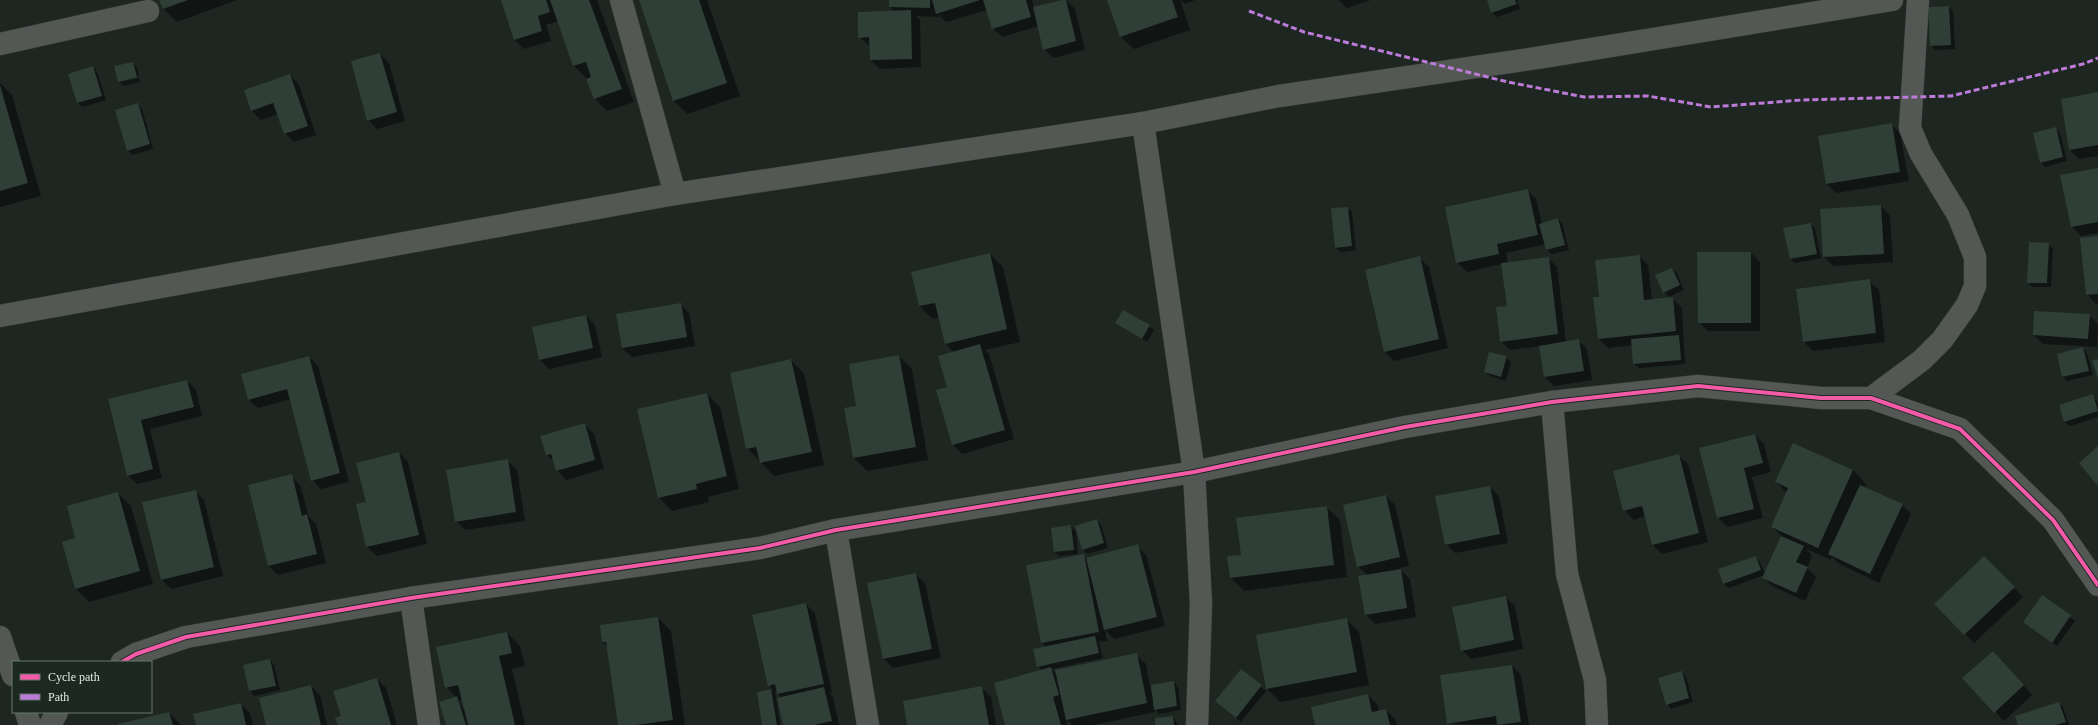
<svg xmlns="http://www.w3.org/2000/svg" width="2098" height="725" font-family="Georgia,serif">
<rect width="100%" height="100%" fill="#1e2622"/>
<g fill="#0007" fill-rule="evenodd">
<path d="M 161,0 L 237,0 L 177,22 L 164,9 Z"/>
<path d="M 502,0 L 597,0 L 634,102 L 607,111 L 594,98 L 587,79 L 574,66 L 558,21 L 546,25 L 551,41 L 524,49 L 515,40 Z"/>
<path d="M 640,0 L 707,0 L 740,96 L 687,114 L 674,101 Z"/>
<path d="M 890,0 L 1032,0 L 1034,8 L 1066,0 L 1075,9 L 1085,50 L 1053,58 L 1044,49 L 1039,26 L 1002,37 L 993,28 L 987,10 L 946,22 L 939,15 L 939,17 L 916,16 L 920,20 L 921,67 L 880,69 L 871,60 L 870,46 L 859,37 L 895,12 L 890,7 Z"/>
<path d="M 1108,0 L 1180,0 L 1190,30 L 1134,49 L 1120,36 Z"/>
<path d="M 1181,0 L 1195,0 L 1185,4 Z"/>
<path d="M 1339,0 L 1371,0 L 1347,8 Z"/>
<path d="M 1488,0 L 1517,0 L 1520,9 L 1497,17 L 1492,13 Z"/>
<path d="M 1949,7 L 1953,11 L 1955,49 L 1935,50 L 1931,45 Z"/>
<path d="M 380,54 L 389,63 L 405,121 L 377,129 L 368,120 Z"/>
<path d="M 132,63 L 137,67 L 139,76 L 121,80 L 121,82 L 139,78 L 140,82 L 123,86 L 119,81 Z"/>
<path d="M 93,67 L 97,72 L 106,100 L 82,107 L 78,103 Z"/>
<path d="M 290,75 L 299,85 L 316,135 L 294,142 L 285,133 L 278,114 L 261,120 L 252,111 Z"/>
<path d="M 0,83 L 12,95 L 41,196 L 0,207 Z"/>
<path d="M 2098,93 L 2098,156 L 2079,159 L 2070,150 Z"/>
<path d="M 138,104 L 142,109 L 153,149 L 132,155 L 128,150 Z"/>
<path d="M 1891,124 L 1900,133 L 1909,181 L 1836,193 L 1827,184 Z"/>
<path d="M 2056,129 L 2060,133 L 2067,161 L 2045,167 L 2041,162 Z"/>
<path d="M 2098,169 L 2098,233 L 2081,236 L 2072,227 L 2061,176 Z"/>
<path d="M 1527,190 L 1536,199 L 1542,224 L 1558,219 L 1562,223 L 1569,250 L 1552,254 L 1547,250 L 1546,244 L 1506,253 L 1508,263 L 1548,258 L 1557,267 L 1566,342 L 1578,340 L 1587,349 L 1592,380 L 1554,386 L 1545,377 L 1540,346 L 1510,350 L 1501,341 L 1508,307 L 1502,264 L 1467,272 L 1457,262 Z"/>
<path d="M 1881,206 L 1890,216 L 1893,262 L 1833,266 L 1824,257 Z"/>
<path d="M 1347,208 L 1352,212 L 1356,250 L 1341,252 L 1336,248 Z"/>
<path d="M 1811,224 L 1815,228 L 1821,258 L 1795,263 L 1790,259 L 1784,229 Z"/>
<path d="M 2098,237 L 2098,303 L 2096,304 L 2087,294 Z"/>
<path d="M 2048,244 L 2053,249 L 2051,287 L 2032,287 L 2028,282 Z"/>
<path d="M 1751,253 L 1760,262 L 1760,331 L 1708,331 L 1699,322 Z"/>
<path d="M 990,254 L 1003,267 L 1020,342 L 985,350 L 989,354 L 1014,439 L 962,454 L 953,445 L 948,388 L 955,353 L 946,344 L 940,317 L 933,319 L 919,306 L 912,272 Z"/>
<path d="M 1639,256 L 1648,265 L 1652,301 L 1672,298 L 1682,308 L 1685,364 L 1639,368 L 1634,364 L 1633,345 L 1608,348 L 1599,339 L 1600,298 Z"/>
<path d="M 1419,258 L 1429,267 L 1448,348 L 1394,361 L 1385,352 Z"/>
<path d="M 1672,269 L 1677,273 L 1684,290 L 1669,297 L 1664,292 Z"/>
<path d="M 1869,281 L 1879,290 L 1885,342 L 1813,351 L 1804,342 Z"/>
<path d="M 680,304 L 689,313 L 695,346 L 632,357 L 622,348 Z"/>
<path d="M 2089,315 L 2098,324 L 2097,347 L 2043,344 L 2034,335 Z"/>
<path d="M 586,316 L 595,325 L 602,357 L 549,369 L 540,360 Z"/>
<path d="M 1117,323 L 1149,326 L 1154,330 L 1147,342 Z"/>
<path d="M 2083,348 L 2087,353 L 2093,375 L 2067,381 L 2063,377 Z"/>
<path d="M 899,356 L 912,369 L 928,460 L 867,471 L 854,458 L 857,407 Z"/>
<path d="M 309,357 L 318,366 L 349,482 L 321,489 L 312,480 L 291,399 L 258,408 L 248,399 Z"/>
<path d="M 1506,357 L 1511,362 L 1506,381 L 1490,376 L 1485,372 Z"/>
<path d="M 791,360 L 804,374 L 824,465 L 774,476 L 747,448 Z"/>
<path d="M 187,381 L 196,390 L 202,416 L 150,429 L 162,478 L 137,484 L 128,475 L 109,400 Z"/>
<path d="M 707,394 L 720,407 L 739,489 L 708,497 L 709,502 L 672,511 L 659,498 Z"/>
<path d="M 2092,395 L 2098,403 L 2098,417 L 2070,426 L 2065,422 L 2060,406 Z"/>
<path d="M 585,425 L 594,434 L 604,469 L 566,480 L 557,470 L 555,463 L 547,455 Z"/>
<path d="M 1755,435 L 1764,444 L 1771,472 L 1752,477 L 1763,518 L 1727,527 L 1718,517 Z"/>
<path d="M 399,453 L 408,462 L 427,544 L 377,556 L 367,547 L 358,505 L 367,503 Z"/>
<path d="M 1678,455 L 1688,464 L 1708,542 L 1662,554 L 1653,545 L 1645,516 L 1634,520 L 1624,510 Z"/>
<path d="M 508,461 L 517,470 L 525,521 L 465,530 L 456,521 Z"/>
<path d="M 1853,470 L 1866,484 L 1864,487 L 1902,505 L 1911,514 L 1879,583 L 1838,563 L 1832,557 L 1831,560 L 1806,549 L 1812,556 L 1807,568 L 1816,577 L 1805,601 L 1772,586 L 1763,577 L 1764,575 L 1729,588 L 1724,584 L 1719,570 L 1756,557 L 1760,562 L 1765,574 L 1782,536 L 1772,527 L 1787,493 L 1776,482 Z"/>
<path d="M 291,476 L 300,485 L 309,517 L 316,524 L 326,563 L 278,575 L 269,566 Z"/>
<path d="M 1490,487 L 1499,496 L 1508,543 L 1455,553 L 1446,544 Z"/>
<path d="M 195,491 L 204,500 L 223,576 L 171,589 L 162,580 Z"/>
<path d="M 118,493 L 131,506 L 153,584 L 89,602 L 76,589 L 77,539 Z"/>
<path d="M 1386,496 L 1395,505 L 1409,566 L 1399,568 L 1410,579 L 1416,617 L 1375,624 L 1366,615 L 1367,575 L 1358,566 Z"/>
<path d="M 1326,507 L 1340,520 L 1347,577 L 1244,591 L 1231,578 L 1242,555 Z"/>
<path d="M 1097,520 L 1101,525 L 1108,548 L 1087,554 L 1083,549 Z"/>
<path d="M 1071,526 L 1076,531 L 1078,554 L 1059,556 L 1055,552 Z"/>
<path d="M 1137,546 L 1146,555 L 1165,626 L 1114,639 L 1105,629 L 1107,641 L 1099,642 L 1103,658 L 1052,669 L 1057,675 L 1136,655 L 1146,664 L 1151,692 L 1174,682 L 1178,687 L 1181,710 L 1159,714 L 1155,709 L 1155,712 L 1093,725 L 1072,725 L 1066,718 L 1067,725 L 1006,725 L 1042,671 L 1038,666 L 1046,647 L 1041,642 L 1083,555 L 1087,559 Z"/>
<path d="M 1984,557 L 2023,597 L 1974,643 L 1936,604 Z"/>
<path d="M 915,574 L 925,583 L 941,658 L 893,668 L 884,659 L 868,584 Z"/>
<path d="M 2042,596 L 2075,621 L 2057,646 L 2024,622 Z"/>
<path d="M 1505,597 L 1515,606 L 1523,649 L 1471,659 L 1462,650 Z"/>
<path d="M 806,604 L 815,614 L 832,693 L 829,693 L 833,697 L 839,725 L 784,725 L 782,698 L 775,691 L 780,725 L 763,725 L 758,693 L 773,690 L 769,685 Z"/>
<path d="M 658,618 L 671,631 L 685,725 L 619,725 L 607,646 L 603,642 Z"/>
<path d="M 1346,619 L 1359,632 L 1369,685 L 1280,702 L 1267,689 Z"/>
<path d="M 507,633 L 520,646 L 525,666 L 512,669 L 525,725 L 447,725 L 457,698 L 446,687 ZM 463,699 L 465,708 L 463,709 L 459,700 Z"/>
<path d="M 270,660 L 274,665 L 280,690 L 254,696 L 250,691 L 245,666 Z"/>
<path d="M 2002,661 L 2032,695 L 2004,721 L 1964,678 Z"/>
<path d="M 1512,666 L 1521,675 L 1529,725 L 1448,724 Z"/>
<path d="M 1241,670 L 1266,691 L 1241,722 L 1221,706 Z"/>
<path d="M 1682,672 L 1686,677 L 1693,702 L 1671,709 L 1667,704 Z"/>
<path d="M 377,679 L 386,688 L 397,725 L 339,725 L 342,717 Z"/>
<path d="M 311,686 L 320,695 L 327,725 L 267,725 Z"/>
<path d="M 982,688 L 991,697 L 996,725 L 908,725 Z"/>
<path d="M 1368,695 L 1377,704 L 1379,711 L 1386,710 L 1395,719 L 1397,725 L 1316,725 Z"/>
<path d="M 2059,703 L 2063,707 L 2069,725 L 2019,725 Z"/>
<path d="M 241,704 L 250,713 L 253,725 L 197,725 Z"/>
<path d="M 169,713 L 181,725 L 120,725 Z"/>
<path d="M 1173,717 L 1178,725 L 1156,725 Z"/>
</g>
<g fill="#2f3e37">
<path d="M 159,0 L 188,0 L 163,9 Z"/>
<path d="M 501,0 L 546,0 L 550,12 L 538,16 L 542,31 L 514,40 Z"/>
<path d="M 550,0 L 589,0 L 622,89 L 594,99 L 586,79 L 591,77 L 586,62 L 573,66 Z"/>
<path d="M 639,0 L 699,0 L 727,83 L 673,101 Z"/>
<path d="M 889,0 L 930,0 L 930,8 L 889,7 Z"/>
<path d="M 932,0 L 980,0 L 936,14 Z"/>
<path d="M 983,0 L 1026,0 L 1031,17 L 992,29 Z"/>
<path d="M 1062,0 L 1066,0 L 1076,41 L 1043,50 L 1033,7 Z"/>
<path d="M 1107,0 L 1172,0 L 1178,17 L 1120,37 Z"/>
<path d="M 1487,0 L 1515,0 L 1517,4 L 1491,13 Z"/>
<path d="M 1949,6 L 1951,45 L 1930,46 L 1928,7 Z"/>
<path d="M 911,10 L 912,59 L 870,60 L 869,37 L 858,38 L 858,12 Z"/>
<path d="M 380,53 L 397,112 L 367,121 L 351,61 Z"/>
<path d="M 133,62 L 137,77 L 118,82 L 114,66 Z"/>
<path d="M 93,66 L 102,96 L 77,103 L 68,74 Z"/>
<path d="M 290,74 L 308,126 L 284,134 L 273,103 L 251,111 L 244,90 Z"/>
<path d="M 0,85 L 28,183 L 0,191 Z"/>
<path d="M 2098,92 L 2098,145 L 2069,150 L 2061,99 Z"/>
<path d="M 138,103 L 150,144 L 127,151 L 115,110 Z"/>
<path d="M 1892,123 L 1900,172 L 1826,184 L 1818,136 Z"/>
<path d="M 2056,127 L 2063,157 L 2040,163 L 2033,133 Z"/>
<path d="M 2098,168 L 2098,222 L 2071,227 L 2060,175 Z"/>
<path d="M 1528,189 L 1538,235 L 1497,244 L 1499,254 L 1456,263 L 1445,207 Z"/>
<path d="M 1881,205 L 1884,254 L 1823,257 L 1820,209 Z"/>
<path d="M 1348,207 L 1352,246 L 1335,248 L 1331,208 Z"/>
<path d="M 1558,218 L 1565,245 L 1546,250 L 1539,224 Z"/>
<path d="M 1811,223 L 1817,254 L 1790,259 L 1783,228 Z"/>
<path d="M 2098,236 L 2098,294 L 2086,295 L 2080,238 Z"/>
<path d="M 2029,242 L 2049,243 L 2047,283 L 2027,283 Z"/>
<path d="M 1697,252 L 1751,252 L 1751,323 L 1698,323 Z"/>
<path d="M 990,253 L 1007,329 L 945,344 L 935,303 L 919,306 L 911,272 Z"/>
<path d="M 1640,255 L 1644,300 L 1673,297 L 1676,331 L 1598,339 L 1593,297 L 1599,297 L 1595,260 Z"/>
<path d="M 1420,256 L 1439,339 L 1384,352 L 1365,270 Z"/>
<path d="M 1549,257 L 1558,334 L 1500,342 L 1496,307 L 1507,306 L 1501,263 Z"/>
<path d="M 1672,268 L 1680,285 L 1663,293 L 1655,275 Z"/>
<path d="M 1870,279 L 1876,333 L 1803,342 L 1796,289 Z"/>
<path d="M 681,303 L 687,337 L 622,348 L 616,314 Z"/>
<path d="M 1123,310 L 1150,325 L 1142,339 L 1115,323 Z"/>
<path d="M 2034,311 L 2090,314 L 2088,339 L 2033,335 Z"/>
<path d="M 586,315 L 593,348 L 539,360 L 532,327 Z"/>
<path d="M 1679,335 L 1681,360 L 1633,364 L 1631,339 Z"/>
<path d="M 1579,339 L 1584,371 L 1544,377 L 1539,346 Z"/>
<path d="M 980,344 L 1005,430 L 952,445 L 936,390 L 947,387 L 938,356 Z"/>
<path d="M 2083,347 L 2089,371 L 2062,377 L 2057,354 Z"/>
<path d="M 1489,352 L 1507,356 L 1501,377 L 1484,372 Z"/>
<path d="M 899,355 L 916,447 L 853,458 L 844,408 L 856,406 L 849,364 Z"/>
<path d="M 309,356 L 340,473 L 311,481 L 287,389 L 248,400 L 241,374 Z"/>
<path d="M 791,359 L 812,452 L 760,463 L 756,447 L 746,449 L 730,373 Z"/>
<path d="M 2098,359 L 2098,379 L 2092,361 Z"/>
<path d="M 187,380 L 194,407 L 141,420 L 153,469 L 127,476 L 108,399 Z"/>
<path d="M 707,393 L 727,476 L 696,484 L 697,489 L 658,498 L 637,409 Z"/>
<path d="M 2093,394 L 2098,411 L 2064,422 L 2059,405 Z"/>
<path d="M 585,423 L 595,460 L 556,471 L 551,454 L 546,455 L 540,436 Z"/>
<path d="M 1755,434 L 1763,463 L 1744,468 L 1754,509 L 1717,518 L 1699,448 Z"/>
<path d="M 1793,443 L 1853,470 L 1818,548 L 1771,527 L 1788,488 L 1775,482 Z"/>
<path d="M 2098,446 L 2098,486 L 2079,463 Z"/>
<path d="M 399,452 L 419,535 L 366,547 L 356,504 L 366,502 L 356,463 Z"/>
<path d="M 1679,454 L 1699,533 L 1652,545 L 1642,506 L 1623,511 L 1613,471 Z"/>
<path d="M 508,459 L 516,512 L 455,522 L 446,470 Z"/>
<path d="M 292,474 L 302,516 L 307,514 L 317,554 L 268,566 L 248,485 Z"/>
<path d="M 1860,485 L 1903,504 L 1870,574 L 1828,554 Z"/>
<path d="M 1490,486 L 1500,534 L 1445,545 L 1435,496 Z"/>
<path d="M 196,490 L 214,567 L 161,580 L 142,502 Z"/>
<path d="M 118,492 L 140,571 L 75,589 L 62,542 L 75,538 L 67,506 Z"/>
<path d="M 1386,495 L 1400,557 L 1357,567 L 1343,505 Z"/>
<path d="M 1327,506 L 1334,565 L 1230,578 L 1227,556 L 1241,555 L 1236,518 Z"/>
<path d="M 1097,519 L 1104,543 L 1082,550 L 1075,526 Z"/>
<path d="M 1071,525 L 1074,550 L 1054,552 L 1051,528 Z"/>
<path d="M 1781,536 L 1804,546 L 1796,562 L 1808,567 L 1796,593 L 1762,578 Z"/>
<path d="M 1138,544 L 1157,617 L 1104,630 L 1086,558 Z"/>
<path d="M 1084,554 L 1099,632 L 1041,643 L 1026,565 Z"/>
<path d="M 1756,556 L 1761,570 L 1723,584 L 1718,569 Z"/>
<path d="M 1984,556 L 2015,587 L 1964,635 L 1934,604 Z"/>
<path d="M 1401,569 L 1407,608 L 1365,615 L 1358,576 Z"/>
<path d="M 916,573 L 932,649 L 883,659 L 867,583 Z"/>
<path d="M 2042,595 L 2071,615 L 2052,643 L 2023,622 Z"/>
<path d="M 1506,596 L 1514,640 L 1461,651 L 1452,607 Z"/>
<path d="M 806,603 L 824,684 L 777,694 L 775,684 L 768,686 L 752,615 Z"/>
<path d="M 658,617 L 673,720 L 636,725 L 618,725 L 606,642 L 602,642 L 600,625 Z"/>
<path d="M 1347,618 L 1357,672 L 1266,689 L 1256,635 Z"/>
<path d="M 507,632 L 512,653 L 499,656 L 515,725 L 468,725 L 458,685 L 445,688 L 436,647 Z"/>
<path d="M 1095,636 L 1099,653 L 1037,667 L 1033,649 Z"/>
<path d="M 1993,651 L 2024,685 L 1994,713 L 1962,678 Z"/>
<path d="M 1137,653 L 1147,703 L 1066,720 L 1055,670 Z"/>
<path d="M 270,659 L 276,686 L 249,691 L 243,665 Z"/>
<path d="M 1512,665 L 1521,722 L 1497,725 L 1496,716 L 1447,724 L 1440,675 Z"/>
<path d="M 1051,667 L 1059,695 L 1053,697 L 1061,725 L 1005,725 L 994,683 Z"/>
<path d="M 1241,669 L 1262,685 L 1236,718 L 1215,701 Z"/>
<path d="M 1682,671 L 1689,698 L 1666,705 L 1658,678 Z"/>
<path d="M 377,678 L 391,725 L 338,725 L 335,718 L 341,716 L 333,691 Z"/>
<path d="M 1174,681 L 1177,706 L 1154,710 L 1151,685 Z"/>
<path d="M 311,685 L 321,725 L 266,725 L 259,698 Z"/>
<path d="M 982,686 L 989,725 L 907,725 L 903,701 Z"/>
<path d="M 824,687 L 832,721 L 814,725 L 783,725 L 777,698 Z"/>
<path d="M 771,689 L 777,725 L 762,725 L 757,692 Z"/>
<path d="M 1368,694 L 1372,712 L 1386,709 L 1390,725 L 1315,725 L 1311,707 Z"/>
<path d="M 457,696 L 466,725 L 446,725 L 439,702 Z"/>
<path d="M 2059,702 L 2066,722 L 2056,725 L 2018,725 L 2015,716 Z"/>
<path d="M 241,703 L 246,725 L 196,725 L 193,714 Z"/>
<path d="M 169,712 L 173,725 L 118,725 L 118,724 Z"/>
<path d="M 1173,716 L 1174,725 L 1155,725 L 1155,718 Z"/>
</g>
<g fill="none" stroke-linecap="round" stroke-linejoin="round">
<defs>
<g id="minor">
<path d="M 621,0 L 675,194"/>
<path d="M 0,44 L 148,11"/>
<path d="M 1143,123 L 1194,472 L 1201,604 L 1197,725"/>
<path d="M 0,316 L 675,194 L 1143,123 L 1279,96 L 1543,57 L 1892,0"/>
<path d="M 1871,398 L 1922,360 L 1942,340 L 1967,305 L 1975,286 L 1975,257 L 1958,215 L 1921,154 L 1910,128 L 1918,0"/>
<path d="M 1552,402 L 1567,574 L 1595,680 L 1597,725"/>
<path d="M 836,530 L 868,725"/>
<path d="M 411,598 L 429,725"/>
<path d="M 0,637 L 13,675"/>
<path d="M 122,662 L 136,654 L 186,637 L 411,598 L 760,548 L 836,530 L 1194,472 L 1405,427 L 1552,402 L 1698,386 L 1821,398 L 1871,398 L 1960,429 L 2053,520 L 2098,585"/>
<path d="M 26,712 L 30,725"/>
<path d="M 50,725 L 57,712"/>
</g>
</defs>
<use href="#minor" stroke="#3c423f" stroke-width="23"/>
<use href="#minor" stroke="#535855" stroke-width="22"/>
<path stroke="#bd7bd9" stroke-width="3" stroke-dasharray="6 3" stroke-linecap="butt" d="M 1249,11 L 1304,32 L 1508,82 L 1584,97 L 1648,96 L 1711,107 L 1802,100 L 1951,96 L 2083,64 L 2098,58"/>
<defs>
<path id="cycleway" d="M 122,662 L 136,654 L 186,637 L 411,598 L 760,548 L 836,530 L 1194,472 L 1405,427 L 1552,402 L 1698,386 L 1821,398 L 1871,398 L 1960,429 L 2053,520 L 2098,585"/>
</defs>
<use href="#cycleway" stroke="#1b2921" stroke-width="6"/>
<use href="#cycleway" stroke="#f35aa7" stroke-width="4"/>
</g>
<rect x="12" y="661" width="140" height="52" fill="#1b2921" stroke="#6b7770"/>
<rect x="20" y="674" width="20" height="6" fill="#f35aa7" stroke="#6b7770"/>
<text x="48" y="681" font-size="12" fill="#e2ebe6">Cycle path</text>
<rect x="20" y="694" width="20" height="6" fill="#bd7bd9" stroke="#6b7770"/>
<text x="48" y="701" font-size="12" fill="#e2ebe6">Path</text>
</svg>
